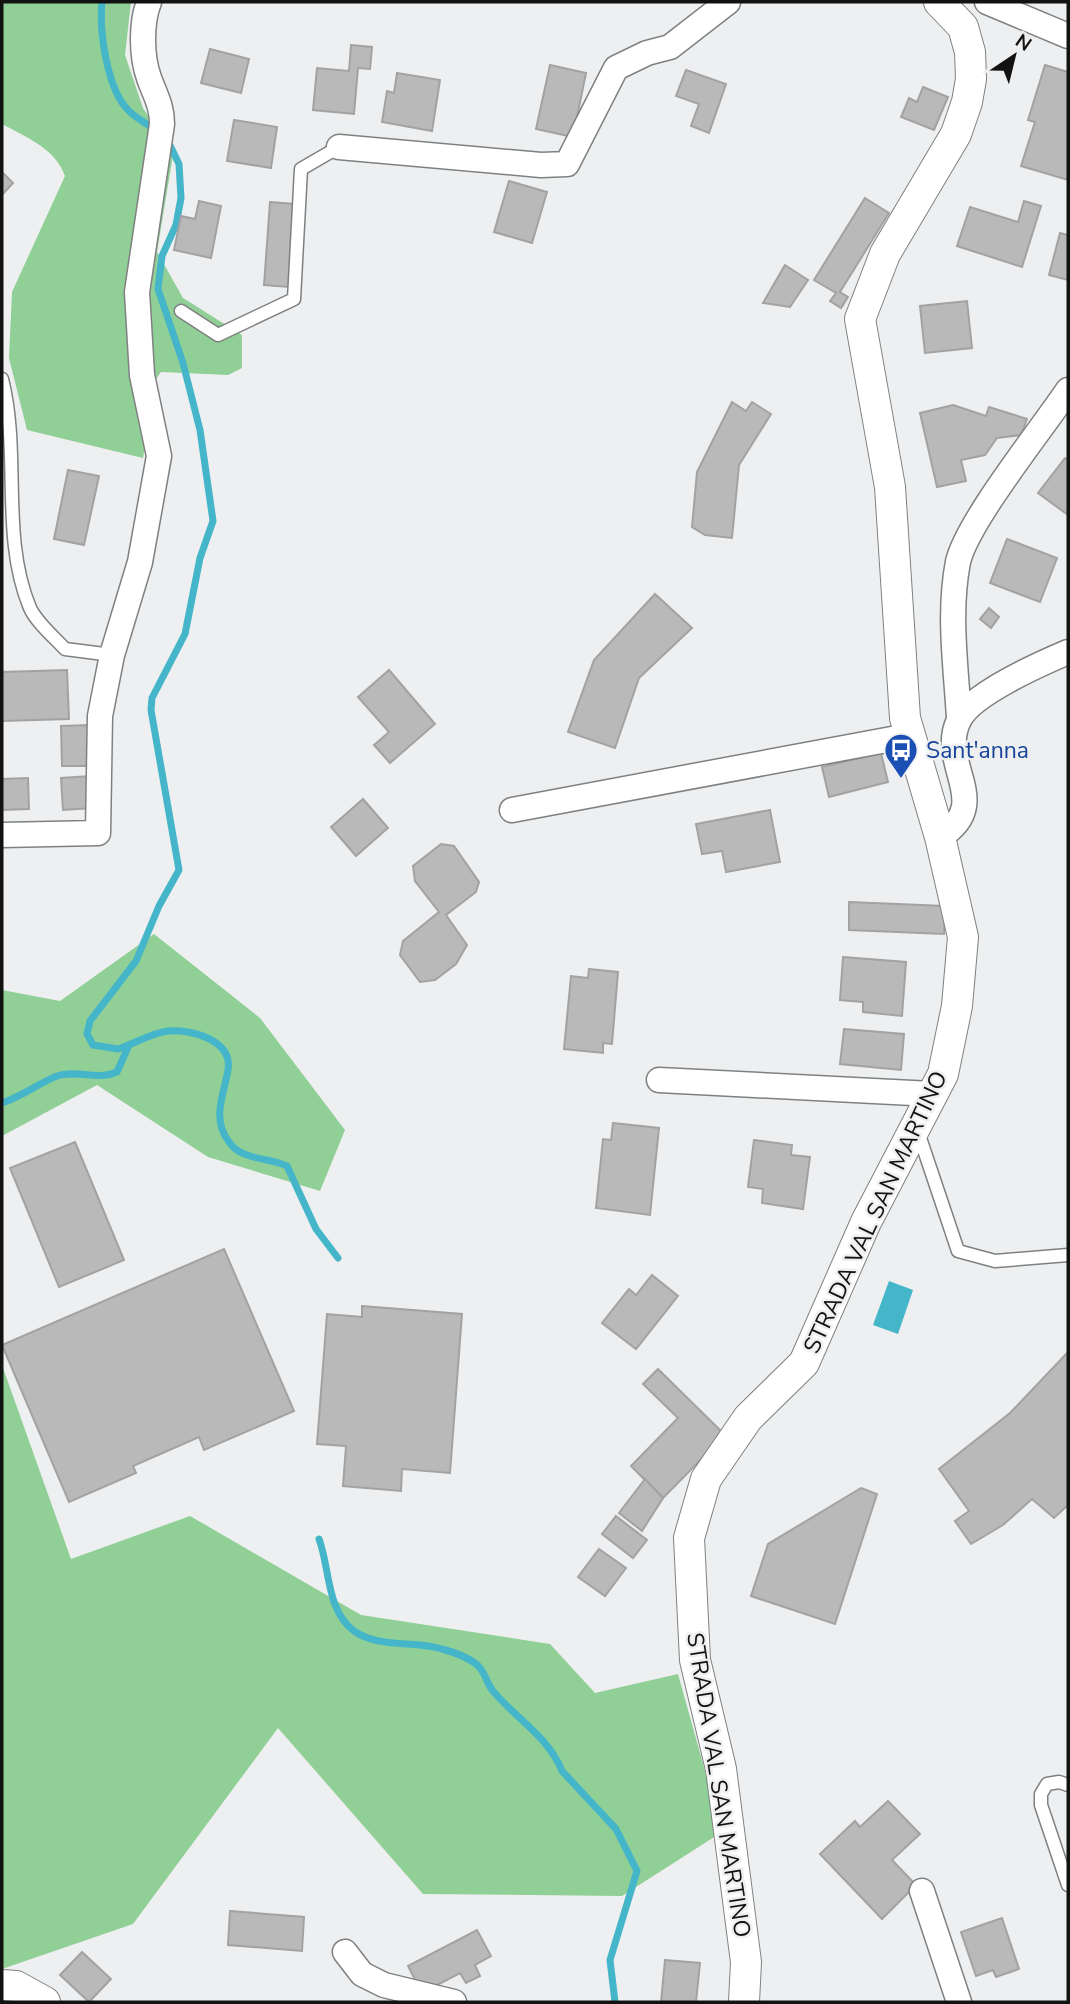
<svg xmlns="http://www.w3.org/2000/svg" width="1070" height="2004" font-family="'Nunito Sans',sans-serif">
<rect width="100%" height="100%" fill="#eeeff0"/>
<g fill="#90cf96">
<path d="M 2,2 L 131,2 L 125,55 L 143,108 L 173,155 L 157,252 L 183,298 L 242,335 L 242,368 L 228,375 L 161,372 L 151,386 L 153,402 L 143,458 L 27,430 L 9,358 L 12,292 L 65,176 C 55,148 27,138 2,124 Z"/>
<path d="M 154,934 L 260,1018 L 345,1130 L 320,1191 L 208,1157 L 97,1085 L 2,1136 L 2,990 L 60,1001 Z"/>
<path d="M 2,1365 L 71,1559 L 190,1516 L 361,1615 L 550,1644 L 595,1693 L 678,1674 L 722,1832 L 622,1896 L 423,1894 L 278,1728 L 133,1924 L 2,1969 Z"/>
</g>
<path fill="#45b5ca" d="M 889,1281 L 913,1290 L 898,1334 L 873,1325 Z"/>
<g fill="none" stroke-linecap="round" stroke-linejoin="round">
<g stroke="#45b5ca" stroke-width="7">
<path d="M 102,2 C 99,31 107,90 129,111 C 136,118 147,124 156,130"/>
<path d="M 166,137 L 179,164 L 181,198 L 176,225 L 162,256 L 158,289 L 183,363 L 200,430 L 213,521 L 200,558 L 185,634 L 152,698 L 151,710 L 179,870 L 159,906 L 136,961 L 90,1021 L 87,1034 L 93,1045 L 118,1049 C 134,1044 151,1033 168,1031 C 191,1029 233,1040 228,1070 C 224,1095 211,1118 229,1142 C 242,1161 268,1157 287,1166 L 316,1229 L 338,1258"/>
<path d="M 2,1103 C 23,1096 39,1083 57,1076 C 76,1069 97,1081 117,1072 L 129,1045"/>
<path d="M 319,1539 C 330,1568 326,1610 354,1631 C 380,1649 414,1640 442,1649 C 453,1652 473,1659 480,1668 C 486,1675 487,1684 493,1691 C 516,1719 548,1736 562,1771 L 616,1829 L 637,1871 L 610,1960 L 615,2002"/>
</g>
</g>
<g fill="#bab9ba" stroke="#a3a2a3" stroke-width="2">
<path d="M 351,45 L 372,47 L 370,69 L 358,68 L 354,114 L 313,110 L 317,68 L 349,71 Z"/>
<path d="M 210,49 L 249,59 L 241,93 L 201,83 Z"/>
<path d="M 550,65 L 586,73 L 573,137 L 536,129 Z"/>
<path d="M 1045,65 L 1068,72 L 1068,180 L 1021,166 L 1035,122 L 1028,120 Z"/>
<path d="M 686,70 L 726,84 L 709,133 L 691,126 L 699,104 L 676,96 Z"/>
<path d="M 397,73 L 440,80 L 432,131 L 382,122 L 387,91 L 394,93 Z"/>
<path d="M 923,87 L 948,97 L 934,130 L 901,117 L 909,98 L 917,102 Z"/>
<path d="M 234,120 L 277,127 L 271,168 L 227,161 Z"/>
<path d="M 2,172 L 13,183 L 2,195 Z"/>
<path d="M 509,181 L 547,192 L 532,243 L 494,232 Z"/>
<path d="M 865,198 L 889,213 L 840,292 L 848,297 L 841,308 L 830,301 L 836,293 L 814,280 Z"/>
<path d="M 199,201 L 221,206 L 211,258 L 174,250 L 181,216 L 195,219 Z"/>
<path d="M 1024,201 L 1041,206 L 1022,267 L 957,246 L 970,207 L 1018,222 Z"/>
<path d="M 270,202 L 295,204 L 289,287 L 264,285 Z"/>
<path d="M 1060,233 L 1068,235 L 1068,280 L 1049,275 Z"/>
<path d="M 785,265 L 808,280 L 790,307 L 763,303 Z"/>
<path d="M 967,301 L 972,348 L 925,353 L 920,306 Z"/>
<path d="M 732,402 L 746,411 L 752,402 L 771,414 L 739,465 L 732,538 L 705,535 L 692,527 L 697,472 Z"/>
<path d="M 953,405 L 986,416 L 989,407 L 1027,419 L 1021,435 L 997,438 L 985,455 L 961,460 L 966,481 L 937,487 L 920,413 Z"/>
<path d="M 1065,458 L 1068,460 L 1068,515 L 1038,493 Z"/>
<path d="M 68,470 L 99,476 L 84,545 L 54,539 Z"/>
<path d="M 1007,539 L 1057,558 L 1040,602 L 990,583 Z"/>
<path d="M 655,594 L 692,628 L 639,678 L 615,748 L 568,732 L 594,660 Z"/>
<path d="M 989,608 L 999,617 L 991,628 L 980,619 Z"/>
<path d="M 67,670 L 69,719 L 2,721 L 2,672 Z"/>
<path d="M 389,670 L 435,724 L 390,763 L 374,745 L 389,732 L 358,697 Z"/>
<path d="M 90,725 L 91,766 L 62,766 L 61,726 Z"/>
<path d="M 881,753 L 888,782 L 829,797 L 822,767 Z"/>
<path d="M 91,776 L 93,808 L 63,810 L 61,778 Z"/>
<path d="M 28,778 L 29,809 L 2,810 L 2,779 Z"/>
<path d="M 363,799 L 388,828 L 356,856 L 331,827 Z"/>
<path d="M 770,810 L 780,862 L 726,872 L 722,851 L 702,854 L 696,824 Z"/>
<path d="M 441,844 L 454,846 L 479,882 L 476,892 L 446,915 L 467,945 L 456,964 L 435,980 L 420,982 L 400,955 L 403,941 L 439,912 L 415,881 L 413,866 Z"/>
<path d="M 849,902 L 945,906 L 944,934 L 849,930 Z"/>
<path d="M 843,957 L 906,962 L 902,1016 L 863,1012 L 863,1002 L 840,1000 Z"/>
<path d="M 589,969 L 618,972 L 612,1044 L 603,1043 L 603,1053 L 564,1049 L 571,976 L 588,978 Z"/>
<path d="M 844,1029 L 904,1034 L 901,1070 L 840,1064 Z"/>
<path d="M 613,1123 L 659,1128 L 650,1215 L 596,1208 L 603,1139 L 611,1140 Z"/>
<path d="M 754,1140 L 792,1145 L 791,1155 L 810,1157 L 803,1209 L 762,1203 L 763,1189 L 748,1187 Z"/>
<path d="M 75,1142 L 124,1260 L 59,1287 L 10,1168 Z"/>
<path d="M 224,1249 L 294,1411 L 204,1450 L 199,1437 L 133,1466 L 136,1473 L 69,1502 L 2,1345 Z"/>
<path d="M 652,1275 L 678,1296 L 636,1349 L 602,1323 L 629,1289 L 636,1295 Z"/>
<path d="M 362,1306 L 462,1314 L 450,1473 L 402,1469 L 401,1491 L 343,1486 L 346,1446 L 317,1444 L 327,1314 L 362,1317 Z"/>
<path d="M 1068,1352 L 1068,1505 L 1054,1518 L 1032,1499 L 1003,1525 L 971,1544 L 955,1521 L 969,1511 L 939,1469 L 1010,1413 Z"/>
<path d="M 658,1369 L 725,1435 L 663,1498 L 631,1466 L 678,1418 L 643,1384 Z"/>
<path d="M 645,1479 L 663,1498 L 642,1531 L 619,1513 Z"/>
<path d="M 861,1488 L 877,1494 L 835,1624 L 751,1596 L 768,1544 Z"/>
<path d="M 616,1516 L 647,1540 L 633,1558 L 602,1534 Z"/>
<path d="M 599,1549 L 626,1568 L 605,1596 L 578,1577 Z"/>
<path d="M 888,1801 L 920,1834 L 892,1860 L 916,1885 L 882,1919 L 820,1854 L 855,1821 L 860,1827 Z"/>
<path d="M 230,1911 L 304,1917 L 302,1951 L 228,1945 Z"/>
<path d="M 1002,1918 L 1019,1969 L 996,1977 L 993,1970 L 976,1976 L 961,1932 Z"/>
<path d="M 477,1930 L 491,1956 L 475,1965 L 480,1976 L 466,1983 L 460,1973 L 422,1993 L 408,1966 Z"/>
<path d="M 82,1952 L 111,1979 L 89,2002 L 60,1975 Z"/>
<path d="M 665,1960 L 700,1963 L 696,2002 L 661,2002 Z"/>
</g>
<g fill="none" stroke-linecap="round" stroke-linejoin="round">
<defs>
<g id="service">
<path d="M 181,311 L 218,335 L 294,299 L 301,169 L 339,147"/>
<path d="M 2,379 C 21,454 0,536 30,608 C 37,623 54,637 65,649 L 112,655"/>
<path d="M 918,1132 L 958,1251 L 995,1261 L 1068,1255"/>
<path d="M 1068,1785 L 1059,1782 L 1047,1784 L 1041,1794 L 1041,1805 L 1068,1885"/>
</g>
<g id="minor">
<path d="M 987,2 L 1068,36"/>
<path d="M 339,147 L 541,165 L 567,164 L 616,68 L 647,53 L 670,47 L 728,2"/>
<path d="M 959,718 C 956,667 948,613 958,562 C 967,522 1042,429 1068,390"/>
<path d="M 512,810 L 908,736"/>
<path d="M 2,835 L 98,833 L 100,716 L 112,655 L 140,562 L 159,456 L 142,375 L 137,292 L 162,124 C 162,105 155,95 149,78 C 141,56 141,22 149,2"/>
<path d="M 940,837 C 995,803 937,764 959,720 C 971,694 1042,663 1068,652"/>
<path d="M 659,1080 L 932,1094"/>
<path d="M 922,1891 L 959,2002"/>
<path d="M 345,1952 L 362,1974 L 384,1985 L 454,2002"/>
</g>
<g id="tertiary">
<path d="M 2,1985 L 16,1986 L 45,2002"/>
<path d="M 744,2002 L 746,1962 L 721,1769 L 695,1660 L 689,1538 L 706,1479 L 748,1418 L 804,1363 L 866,1222 L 943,1074 L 957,1006 L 963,937 L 940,837 L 905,718 L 890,487 L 860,319 L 885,254 L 956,134 L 967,102 L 971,79 L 970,52 L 963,27 L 939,2"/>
</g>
</defs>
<use href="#service" stroke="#7f8081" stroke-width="15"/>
<use href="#minor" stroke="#7f8081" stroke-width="27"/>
<use href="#tertiary" stroke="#7f8081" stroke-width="32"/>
<use href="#service" stroke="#fff" stroke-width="12"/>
<use href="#minor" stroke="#fff" stroke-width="24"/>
<use href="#tertiary" stroke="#fff" stroke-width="30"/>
</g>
<defs>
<symbol id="bus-pin" viewBox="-11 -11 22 30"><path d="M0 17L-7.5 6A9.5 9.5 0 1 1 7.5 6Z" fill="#1a4fb4" stroke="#eeeff0"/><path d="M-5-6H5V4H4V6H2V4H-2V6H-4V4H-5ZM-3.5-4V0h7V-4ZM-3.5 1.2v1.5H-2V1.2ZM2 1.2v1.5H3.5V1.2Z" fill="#fff"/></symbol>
</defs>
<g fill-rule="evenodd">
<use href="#bus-pin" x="882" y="731" width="38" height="52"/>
</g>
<g text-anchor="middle" stroke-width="5" stroke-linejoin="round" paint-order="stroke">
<g font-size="23" fill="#164399" stroke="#eeeff0" text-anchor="start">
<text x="926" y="758">Sant'anna</text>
</g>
<g font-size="23" fill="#121213" stroke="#eeeff0">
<text transform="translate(875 1212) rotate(-65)" y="8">STRADA VAL SAN MARTINO</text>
<text transform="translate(719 1785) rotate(81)" y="8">STRADA VAL SAN MARTINO</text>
</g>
</g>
<rect width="1070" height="2004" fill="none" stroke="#121213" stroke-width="7"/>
<g transform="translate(1014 56) rotate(35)" stroke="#eeeff0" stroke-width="5" paint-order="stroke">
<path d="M0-5L12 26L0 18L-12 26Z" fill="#121213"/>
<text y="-10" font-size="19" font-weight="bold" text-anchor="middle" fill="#121213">N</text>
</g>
</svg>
